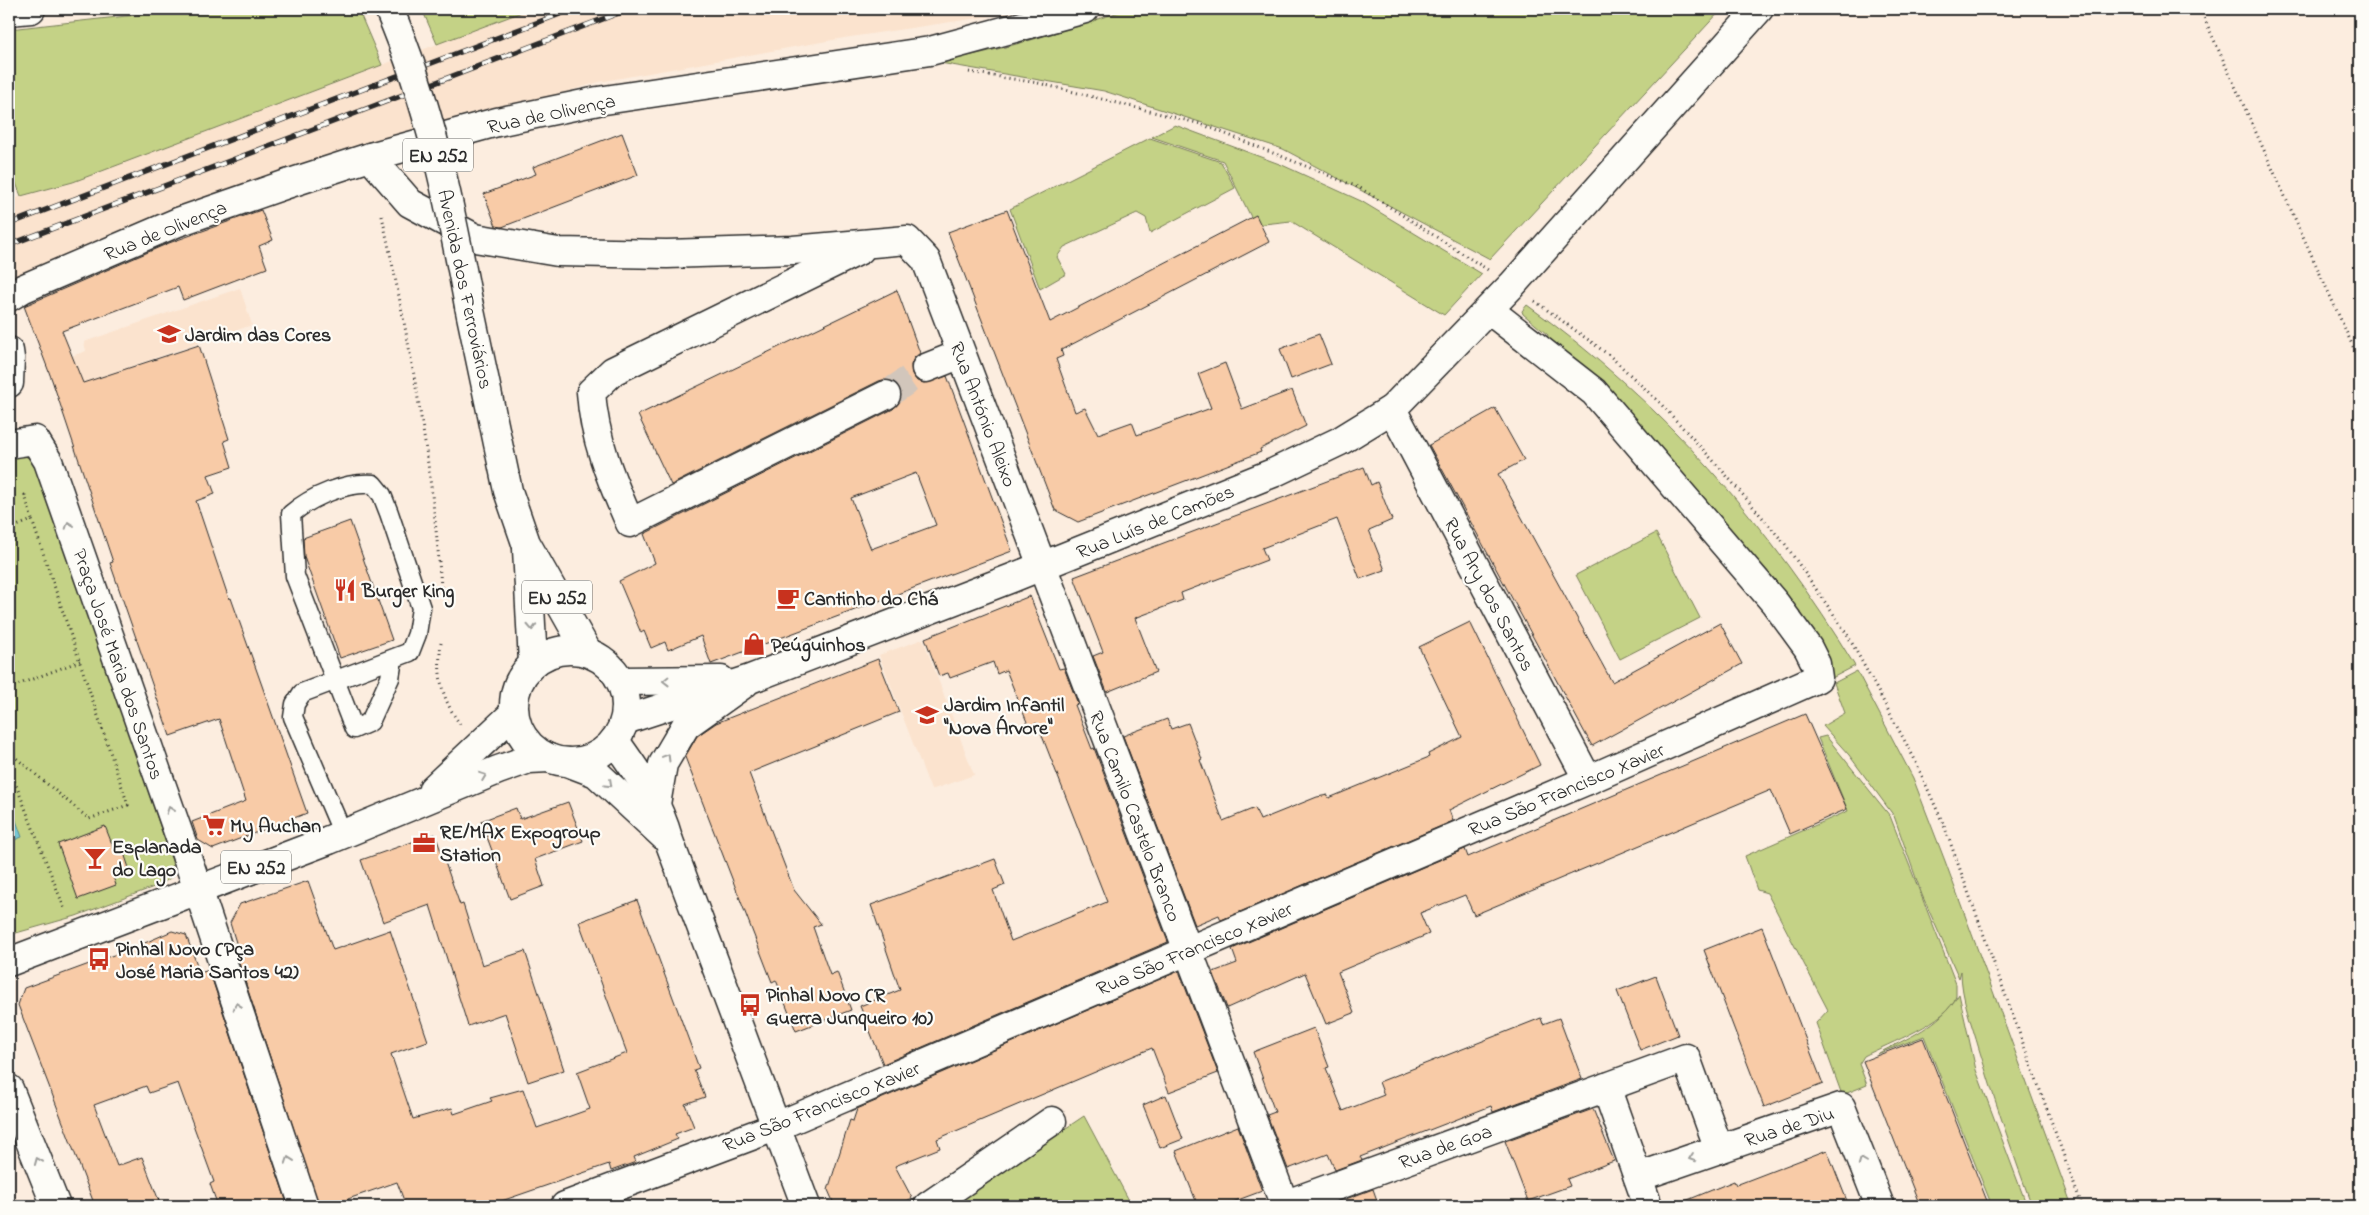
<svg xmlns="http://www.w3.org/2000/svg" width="2369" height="1215" font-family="'Indie Flower',sans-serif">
<rect width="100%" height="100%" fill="#fceddf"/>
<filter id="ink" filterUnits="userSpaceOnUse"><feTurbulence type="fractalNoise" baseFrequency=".02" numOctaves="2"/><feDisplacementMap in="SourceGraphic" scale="10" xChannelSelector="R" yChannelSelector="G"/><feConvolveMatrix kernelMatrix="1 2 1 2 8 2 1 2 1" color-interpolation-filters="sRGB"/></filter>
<g filter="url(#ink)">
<g fill="#fbe3ce">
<path d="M 530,9 L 1020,9 L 998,15 L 844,38 L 599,82 L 345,157 L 9,285 L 9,200 L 73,182 Z"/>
<path d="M 240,288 L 252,325 L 56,392 L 46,365 L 86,351 L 84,342 Z"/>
<path d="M 923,639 L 974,775 L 931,790 L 879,655 Z"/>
</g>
<g fill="#c4d286" stroke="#787e58">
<path d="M 190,9 L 358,9 L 382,65 L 73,182 L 21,196 L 9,165 L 9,29 Z"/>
<path d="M 422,9 L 530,9 L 437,44 Z"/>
<path d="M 1128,9 L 1722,9 L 1490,259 L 1283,149 L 1104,91 L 934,62 C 1001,52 1064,30 1128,9 Z"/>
<path d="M 1175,125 L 1282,165 L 1361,201 L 1482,274 L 1444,315 L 1291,221 L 1255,225 L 1223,161 L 1152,137 Z"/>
<path d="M 1150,138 L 1221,162 L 1235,188 L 1150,233 L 1146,218 L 1137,213 L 1064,247 L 1057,257 L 1066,274 L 1040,289 L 1010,209 Z"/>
<path d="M 1527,305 C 1661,400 1770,526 1855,666 L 1832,678 L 1821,657 L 1547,339 L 1548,335 L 1523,314 L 1522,311 Z"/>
<path d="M 9,455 L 22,455 L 36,461 L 172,861 L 174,875 L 162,884 L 76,916 L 9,935 Z"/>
<path d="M 1656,533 L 1700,618 L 1620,659 L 1576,575 Z"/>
<path d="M 1857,671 L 1913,778 L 1945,861 L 2072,1206 L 2032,1206 C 2013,1154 1995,1102 1979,1049 C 1972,1024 1961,998 1961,971 L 1959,978 L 1922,895 L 1894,816 L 1849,755 L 1823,726 L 1845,713 L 1834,683 Z"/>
<path d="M 1826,736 L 1890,816 L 1956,984 C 1956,988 1956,992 1956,996 C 1950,1021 1887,1044 1864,1056 L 1859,1064 L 1867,1085 L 1842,1095 L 1816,1023 L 1828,1010 L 1767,893 L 1757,890 L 1745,856 L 1848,811 L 1818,738 Z"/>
<path d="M 1959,994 L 1976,1070 L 2027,1206 L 1992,1206 L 1924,1036 L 1877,1054 C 1909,1037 1939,1027 1959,994 Z"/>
<path d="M 1084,1116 L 1132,1206 L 950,1206 Z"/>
</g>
<path fill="#78c7d4" stroke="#598990" d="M 9,801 L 22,837 L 9,842 Z"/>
<g fill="#f8cba7" stroke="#2b2b2b" fill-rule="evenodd">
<path d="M 622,133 L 638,175 L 502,227 L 496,226 L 484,194 L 536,174 L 533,167 Z"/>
<path d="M 261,210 L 273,240 L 259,246 L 267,268 L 183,300 L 178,287 L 62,331 L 83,383 L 199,345 L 229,439 L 224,441 L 232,467 L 208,475 L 215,494 L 196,501 L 229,599 L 231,598 L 307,813 L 213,849 L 198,840 L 192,822 L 246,801 L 219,719 L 170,736 L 110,563 L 113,562 L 52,380 L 24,306 L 169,243 Z"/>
<path d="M 1007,210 L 1050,322 L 1256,215 L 1269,242 L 1061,350 L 1063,356 L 1056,359 L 1075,412 L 1085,408 L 1098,434 L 1132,422 L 1137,435 L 1211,408 L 1198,374 L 1225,363 L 1242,409 L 1292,390 L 1306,426 L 1260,449 L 1261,452 L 1078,522 L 1055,510 L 948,232 Z"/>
<path d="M 897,290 L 920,353 L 914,358 L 911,365 L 912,374 L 917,381 L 924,383 L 947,376 L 1012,551 L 711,664 L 701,636 L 668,650 L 665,642 L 651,648 L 644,631 L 641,633 L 619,581 L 655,563 L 644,534 L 893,409 L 899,403 L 902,395 L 900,388 L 894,382 L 886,379 L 879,381 L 671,485 L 638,415 ZM 916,473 L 936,525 L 871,549 L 851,498 Z"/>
<path d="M 1319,334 L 1331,364 L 1291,379 L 1280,349 Z"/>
<path d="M 1495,408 L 1524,460 L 1498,474 L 1612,682 L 1720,623 L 1742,664 L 1592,746 L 1429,445 Z"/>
<path d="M 1364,467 L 1371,485 L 1377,482 L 1392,520 L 1369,530 L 1385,570 L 1360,579 L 1337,519 L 1262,548 L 1267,560 L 1181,593 L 1183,600 L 1135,618 L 1156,672 L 1107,692 L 1093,656 L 1103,652 L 1074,577 Z"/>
<path d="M 350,521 L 392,640 L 340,658 L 304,557 L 303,538 Z"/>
<path d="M 1030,596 L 1059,669 L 1064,668 L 1078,704 L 1075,705 L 1092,749 L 1094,748 L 1168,942 L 883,1064 L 860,1006 L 900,990 L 871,905 L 995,859 L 1005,885 L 993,890 L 1011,941 L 1107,902 L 1037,723 L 1029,727 L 1006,670 L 997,674 L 993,662 L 950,678 L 948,673 L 939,676 L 925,638 Z"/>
<path d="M 1470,622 L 1540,765 L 1449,810 L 1453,821 L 1221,920 L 1219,915 L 1195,925 L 1123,736 L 1167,719 L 1171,729 L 1188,723 L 1202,759 L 1200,760 L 1223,821 L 1255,808 L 1260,820 L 1317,797 L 1328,795 L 1329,798 L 1429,757 L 1428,754 L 1462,737 L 1419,647 Z"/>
<path d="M 878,659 L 899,712 L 749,773 L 794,890 L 821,924 L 813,927 L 830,975 L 837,972 L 851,1010 L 796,1031 L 776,980 L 772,982 L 685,757 L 697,736 L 716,723 Z"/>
<path d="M 1805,714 L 1847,809 L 1790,834 L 1771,790 L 1474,915 L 1465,895 L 1420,913 L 1429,934 L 1338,972 L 1354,1013 L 1326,1024 L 1305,973 L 1227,1008 L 1213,972 L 1237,963 L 1232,949 L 1465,849 L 1468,857 Z"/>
<path d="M 568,802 L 583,841 L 535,859 L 544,886 L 510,899 L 481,821 L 516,808 L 520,819 Z"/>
<path d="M 105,826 L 114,849 L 122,847 L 129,868 L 112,874 L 116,885 L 78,899 L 58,844 Z"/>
<path d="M 435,834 L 460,905 L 463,904 L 482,965 L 525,951 L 564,1070 L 528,1082 L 505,1013 L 468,1026 L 430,905 L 383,922 L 361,860 Z"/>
<path d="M 308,881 L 333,950 L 390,930 L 428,1041 L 391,1054 L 413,1119 L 452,1108 L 454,1114 L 492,1101 L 490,1098 L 523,1089 L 537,1128 L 590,1109 L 577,1072 L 627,1053 L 579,922 L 637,900 L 699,1068 L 694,1070 L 705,1097 L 685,1104 L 694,1127 L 675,1134 L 678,1139 L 634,1157 L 636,1162 L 611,1171 L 609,1164 L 487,1206 L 406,1206 L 397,1182 L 348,1199 L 350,1206 L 319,1206 L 238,960 L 241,959 L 230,923 L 240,904 Z"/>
<path d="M 1762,927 L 1823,1084 L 1764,1107 L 1704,950 Z"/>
<path d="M 172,931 L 186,935 L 200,973 L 209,970 L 288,1206 L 218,1206 L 210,1184 L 214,1182 L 178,1083 L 149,1093 L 146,1086 L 94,1105 L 117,1166 L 142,1157 L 161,1206 L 95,1206 L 18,1005 L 24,988 L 138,946 Z"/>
<path d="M 1179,971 L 1218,1073 L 1169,1092 L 1152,1048 L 937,1139 L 940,1148 L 895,1166 L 912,1198 L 898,1206 L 835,1206 L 828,1190 L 850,1120 L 853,1121 L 857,1109 Z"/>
<path d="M 1656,976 L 1678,1035 L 1640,1050 L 1617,991 Z"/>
<path d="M 1541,1018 L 1543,1024 L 1559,1018 L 1582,1079 L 1493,1112 L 1491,1106 L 1360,1157 L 1362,1160 L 1335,1170 L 1328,1154 L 1288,1169 L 1267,1115 L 1275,1112 L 1253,1052 L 1314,1028 L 1329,1067 L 1326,1068 L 1343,1111 L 1384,1095 L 1379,1082 Z"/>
<path d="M 1923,1038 L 1948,1101 L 1989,1206 L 1920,1206 L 1863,1061 Z"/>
<path d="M 1166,1095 L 1183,1139 L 1160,1148 L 1143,1105 Z"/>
<path d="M 1593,1109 L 1614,1161 L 1567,1179 L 1570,1186 L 1528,1201 L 1505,1141 Z"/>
<path d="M 1238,1126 L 1262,1191 L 1222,1206 L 1198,1206 L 1176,1151 Z"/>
<path d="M 1827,1150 L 1849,1206 L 1673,1206 L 1734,1181 L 1736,1185 Z"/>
<path d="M 1373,1189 L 1379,1206 L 1349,1206 L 1346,1199 Z"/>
</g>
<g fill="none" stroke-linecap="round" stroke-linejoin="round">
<path stroke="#d2c6bb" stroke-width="28" stroke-dasharray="28 14" stroke-linecap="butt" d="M 886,395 L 926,368"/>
<defs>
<path id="service" d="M 343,834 L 293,717 L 295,704 L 302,693 L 410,652 L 417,634 L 421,608 L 389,513 L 382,495 L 373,484 C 346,482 312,496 291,514 L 295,576 L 354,729 L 370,722 L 390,678 L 393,659"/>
<g id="minor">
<path d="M 9,11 L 31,9"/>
<path d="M 370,157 L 410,203 L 475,238 L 558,252 L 667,254 L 793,250 L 907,240 L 926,260 L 1285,1206"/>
<path d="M 860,250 L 613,371 L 591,392 C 594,439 611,480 630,523 L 886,395"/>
<path d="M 9,297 L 22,289 L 178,222 L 287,184 L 370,157 L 497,122 L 598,101 L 930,51 L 1085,9"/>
<path d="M 9,351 L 10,358 L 9,383"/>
<path d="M 926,368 L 961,354"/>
<path d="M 1392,409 L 1588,780"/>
<path d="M 9,444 L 35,440 L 48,461 L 198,889 L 304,1206"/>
<path d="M 615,741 C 640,776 657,799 669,841 L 806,1206"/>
<path d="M 567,762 L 596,773 L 666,838"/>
<path d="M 656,804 L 663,764 L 686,725 L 745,683"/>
<path d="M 1606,1087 L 1648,1206"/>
<path d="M 9,1089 L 56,1206"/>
<path d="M 1638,1177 L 1841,1107 L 1880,1206"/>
<path d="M 1284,1205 L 1686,1058 L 1719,1149"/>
<path d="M 565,1206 L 775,1127 L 1588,780 L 1818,678 L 1816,664 L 1808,648 L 1775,603 L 1594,392 L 1489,310"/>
<path d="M 928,1206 L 1052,1121"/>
</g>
<g id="secondary">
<path d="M 622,681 L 721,680"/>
<path d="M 625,720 L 750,679 L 1012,578 L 1273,473 L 1340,441 L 1392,409 L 1512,285 L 1759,9"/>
</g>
<g id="primary">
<path d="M 469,306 L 508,491 L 526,543 L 587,651"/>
<path d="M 527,549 L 533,663"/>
<circle cx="570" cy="706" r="56"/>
<path d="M 433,789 L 514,713"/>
<path d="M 9,962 L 329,840 L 498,770 L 529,759 L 549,758"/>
</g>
</defs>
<use href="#service" stroke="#2b2b2b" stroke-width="21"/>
<use href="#minor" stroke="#2b2b2b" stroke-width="31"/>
<use href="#secondary" stroke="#2b2b2b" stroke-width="31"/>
<use href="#primary" stroke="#2b2b2b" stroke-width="31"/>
<g stroke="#2b2b2b" stroke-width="3" stroke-dasharray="1 4" stroke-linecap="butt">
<path d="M 2200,9 L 2360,362"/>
<path d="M 969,72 L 1038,83 L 1201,124 L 1360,188 L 1488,270"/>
<path d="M 382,216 C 409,340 432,460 441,587"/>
<path d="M 1535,301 L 1609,355 L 1659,402 L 1720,468 L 1785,544 L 1847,634 L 1914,758 L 1945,828 L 2082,1206"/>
<path d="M 9,529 L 32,520 L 25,495 L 29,494"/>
<path d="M 441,643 C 437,676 441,698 460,724"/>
<path d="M 9,688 L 80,661"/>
<path d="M 9,752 L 89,819 L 128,805 L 32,520"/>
<path d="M 9,767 L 65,910"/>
</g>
<use href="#service" stroke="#fdfcf7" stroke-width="18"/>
<use href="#minor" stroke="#fdfcf7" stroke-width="28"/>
<use href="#secondary" stroke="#fdfcf7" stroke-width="28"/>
<use href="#primary" stroke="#fdfcf7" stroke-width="28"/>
<defs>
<g id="rail">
<path d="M 9,224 L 573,9"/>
<path d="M 9,245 L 629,9"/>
</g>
</defs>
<use href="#rail" stroke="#2b2b2b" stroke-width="5.5"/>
<use href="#rail" stroke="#fdfcf7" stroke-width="4" stroke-dasharray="11" stroke-linecap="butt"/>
<defs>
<path id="primary-bridge" d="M 389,9 C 430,104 450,205 469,306"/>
</defs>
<use href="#primary-bridge" stroke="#2b2b2b" stroke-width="31" stroke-linecap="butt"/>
<use href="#primary-bridge" stroke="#fdfcf7" stroke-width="28"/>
</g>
<defs><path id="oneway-chevron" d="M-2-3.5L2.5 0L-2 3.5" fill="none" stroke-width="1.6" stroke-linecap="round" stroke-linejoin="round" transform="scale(1.25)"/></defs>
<g stroke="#9e9e9b">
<use href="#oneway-chevron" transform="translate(69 525) rotate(-109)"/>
<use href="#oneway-chevron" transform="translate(532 627) rotate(87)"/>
<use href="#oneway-chevron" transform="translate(666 681) rotate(179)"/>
<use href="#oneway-chevron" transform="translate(667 757) rotate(-59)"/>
<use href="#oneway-chevron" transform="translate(483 776) rotate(-21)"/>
<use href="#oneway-chevron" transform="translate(609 784) rotate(43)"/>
<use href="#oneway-chevron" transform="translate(170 810) rotate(-109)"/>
<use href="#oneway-chevron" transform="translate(237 1006) rotate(-109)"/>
<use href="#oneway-chevron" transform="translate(1692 1158) rotate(161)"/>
<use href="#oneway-chevron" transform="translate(289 1160) rotate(-109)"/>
<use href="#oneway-chevron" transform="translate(38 1161) rotate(-112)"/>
<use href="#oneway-chevron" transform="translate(1862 1161) rotate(-111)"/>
</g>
</g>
<defs>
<symbol id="school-bare" viewBox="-9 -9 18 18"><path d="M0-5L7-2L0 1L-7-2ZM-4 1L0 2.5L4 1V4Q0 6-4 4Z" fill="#c8321e" stroke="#fdfcf7" stroke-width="2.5" paint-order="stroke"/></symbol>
<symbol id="restaurant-bare" viewBox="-9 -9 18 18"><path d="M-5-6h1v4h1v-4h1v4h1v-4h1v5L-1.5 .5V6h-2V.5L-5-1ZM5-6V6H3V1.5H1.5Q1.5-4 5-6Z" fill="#c8321e" stroke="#fdfcf7" stroke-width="2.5" paint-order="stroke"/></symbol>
<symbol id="cafe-bare" viewBox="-9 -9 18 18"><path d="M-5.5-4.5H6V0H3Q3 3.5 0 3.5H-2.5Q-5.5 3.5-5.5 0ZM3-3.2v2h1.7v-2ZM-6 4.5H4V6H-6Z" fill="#c8321e" stroke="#fdfcf7" stroke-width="2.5" paint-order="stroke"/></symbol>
<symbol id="shop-bare" viewBox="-9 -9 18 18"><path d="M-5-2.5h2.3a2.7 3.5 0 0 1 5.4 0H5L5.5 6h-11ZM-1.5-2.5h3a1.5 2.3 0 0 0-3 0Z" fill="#c8321e" stroke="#fdfcf7" stroke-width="2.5" paint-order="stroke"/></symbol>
<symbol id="supermarket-bare" viewBox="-9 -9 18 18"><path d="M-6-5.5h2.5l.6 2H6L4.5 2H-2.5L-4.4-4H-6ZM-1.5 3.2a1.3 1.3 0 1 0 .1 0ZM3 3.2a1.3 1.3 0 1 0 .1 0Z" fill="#c8321e" stroke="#fdfcf7" stroke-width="2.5" paint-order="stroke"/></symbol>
<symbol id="office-bare" viewBox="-9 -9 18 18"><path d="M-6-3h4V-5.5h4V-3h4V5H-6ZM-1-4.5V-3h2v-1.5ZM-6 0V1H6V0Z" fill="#c8321e" stroke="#fdfcf7" stroke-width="2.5" paint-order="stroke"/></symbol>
<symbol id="bar-bare" viewBox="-9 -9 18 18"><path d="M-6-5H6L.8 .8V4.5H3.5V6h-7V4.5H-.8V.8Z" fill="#c8321e" stroke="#fdfcf7" stroke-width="2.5" paint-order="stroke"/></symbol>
<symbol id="bus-bare" viewBox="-9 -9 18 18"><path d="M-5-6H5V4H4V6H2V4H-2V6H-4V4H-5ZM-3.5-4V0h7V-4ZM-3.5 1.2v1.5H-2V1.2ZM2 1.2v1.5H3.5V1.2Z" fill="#c8321e" stroke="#fdfcf7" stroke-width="2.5" paint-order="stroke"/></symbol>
</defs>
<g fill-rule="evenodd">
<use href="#school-bare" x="153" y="318" width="32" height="32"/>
<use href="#restaurant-bare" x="329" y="574" width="32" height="32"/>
<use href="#cafe-bare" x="772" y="582" width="32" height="32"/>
<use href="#shop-bare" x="738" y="628" width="32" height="32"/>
<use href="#school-bare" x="911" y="699" width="32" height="32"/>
<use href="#supermarket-bare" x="198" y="809" width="32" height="32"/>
<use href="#office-bare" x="408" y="827" width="32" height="32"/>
<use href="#bar-bare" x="79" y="842" width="32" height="32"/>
<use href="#bus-bare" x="83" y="943" width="32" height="32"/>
<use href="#bus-bare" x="734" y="989" width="32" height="32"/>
</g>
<g text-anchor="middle" stroke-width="4.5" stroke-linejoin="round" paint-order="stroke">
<g fill="#fdfcf7" stroke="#6a6a68" stroke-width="1">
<rect x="403" y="138.5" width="70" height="33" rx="4"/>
<rect x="522" y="580.5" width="70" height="33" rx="4"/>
<rect x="221" y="850.5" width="70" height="33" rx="4"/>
</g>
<g font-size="19" font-weight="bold" fill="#2b2b2b">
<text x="438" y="162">EN 252</text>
<text x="557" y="604">EN 252</text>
<text x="256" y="874">EN 252</text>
</g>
<g font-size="20" fill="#2b2b2b" stroke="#fdfcf7">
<text transform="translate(551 113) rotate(-12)" y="7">Rua de Olivença</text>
<text transform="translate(165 230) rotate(-22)" y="7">Rua de Olivença</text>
<text transform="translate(466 289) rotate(78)" y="7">Avenida dos Ferroviários</text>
<text transform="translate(984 414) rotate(69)" y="7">Rua António Aleixo</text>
<text transform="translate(1155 521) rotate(-22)" y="7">Rua Luís de Camões</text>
<text transform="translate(1490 594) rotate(62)" y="7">Rua Ary dos Santos</text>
<text transform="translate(119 664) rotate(71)" y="7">Praça José Maria dos Santos</text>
<text transform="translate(1566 789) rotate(-23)" y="7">Rua São Francisco Xavier</text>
<text transform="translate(1136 816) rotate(69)" y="7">Rua Camilo Castelo Branco</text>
<text transform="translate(1194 948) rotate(-23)" y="7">Rua São Francisco Xavier</text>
<text transform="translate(821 1106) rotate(-22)" y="7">Rua São Francisco Xavier</text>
<text transform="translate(1789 1126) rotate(-18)" y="7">Rua de Diu</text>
<text transform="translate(1445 1146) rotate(-20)" y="7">Rua de Goa</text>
</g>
<g font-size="20" font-weight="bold" fill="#2b2b2b" stroke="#fdfcf7" text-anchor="start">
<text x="185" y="341">Jardim das Cores</text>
<text x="362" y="597">Burger King</text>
<text x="804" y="605">Cantinho do Chá</text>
<text x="771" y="651">Peúguinhos</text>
<text x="944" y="711">Jardim Infantil<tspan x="944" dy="23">"Nova Árvore"</tspan></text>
<text x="230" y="832">My Auchan</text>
<text x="440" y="838">RE/MAX Expogroup<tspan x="440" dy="23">Station</tspan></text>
<text x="112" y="853">Esplanada<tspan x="112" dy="23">do Lago</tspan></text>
<text x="116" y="955">Pinhal Novo (Pça<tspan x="116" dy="23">José Maria Santos 42)</tspan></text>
<text x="766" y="1001">Pinhal Novo (R<tspan x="766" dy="23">Guerra Junqueiro 10)</tspan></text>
</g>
</g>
<rect width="2369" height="1215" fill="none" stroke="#fdfcf7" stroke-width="30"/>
<rect x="15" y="15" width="2339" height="1185" fill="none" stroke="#2b2b2b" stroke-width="2" filter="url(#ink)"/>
</svg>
